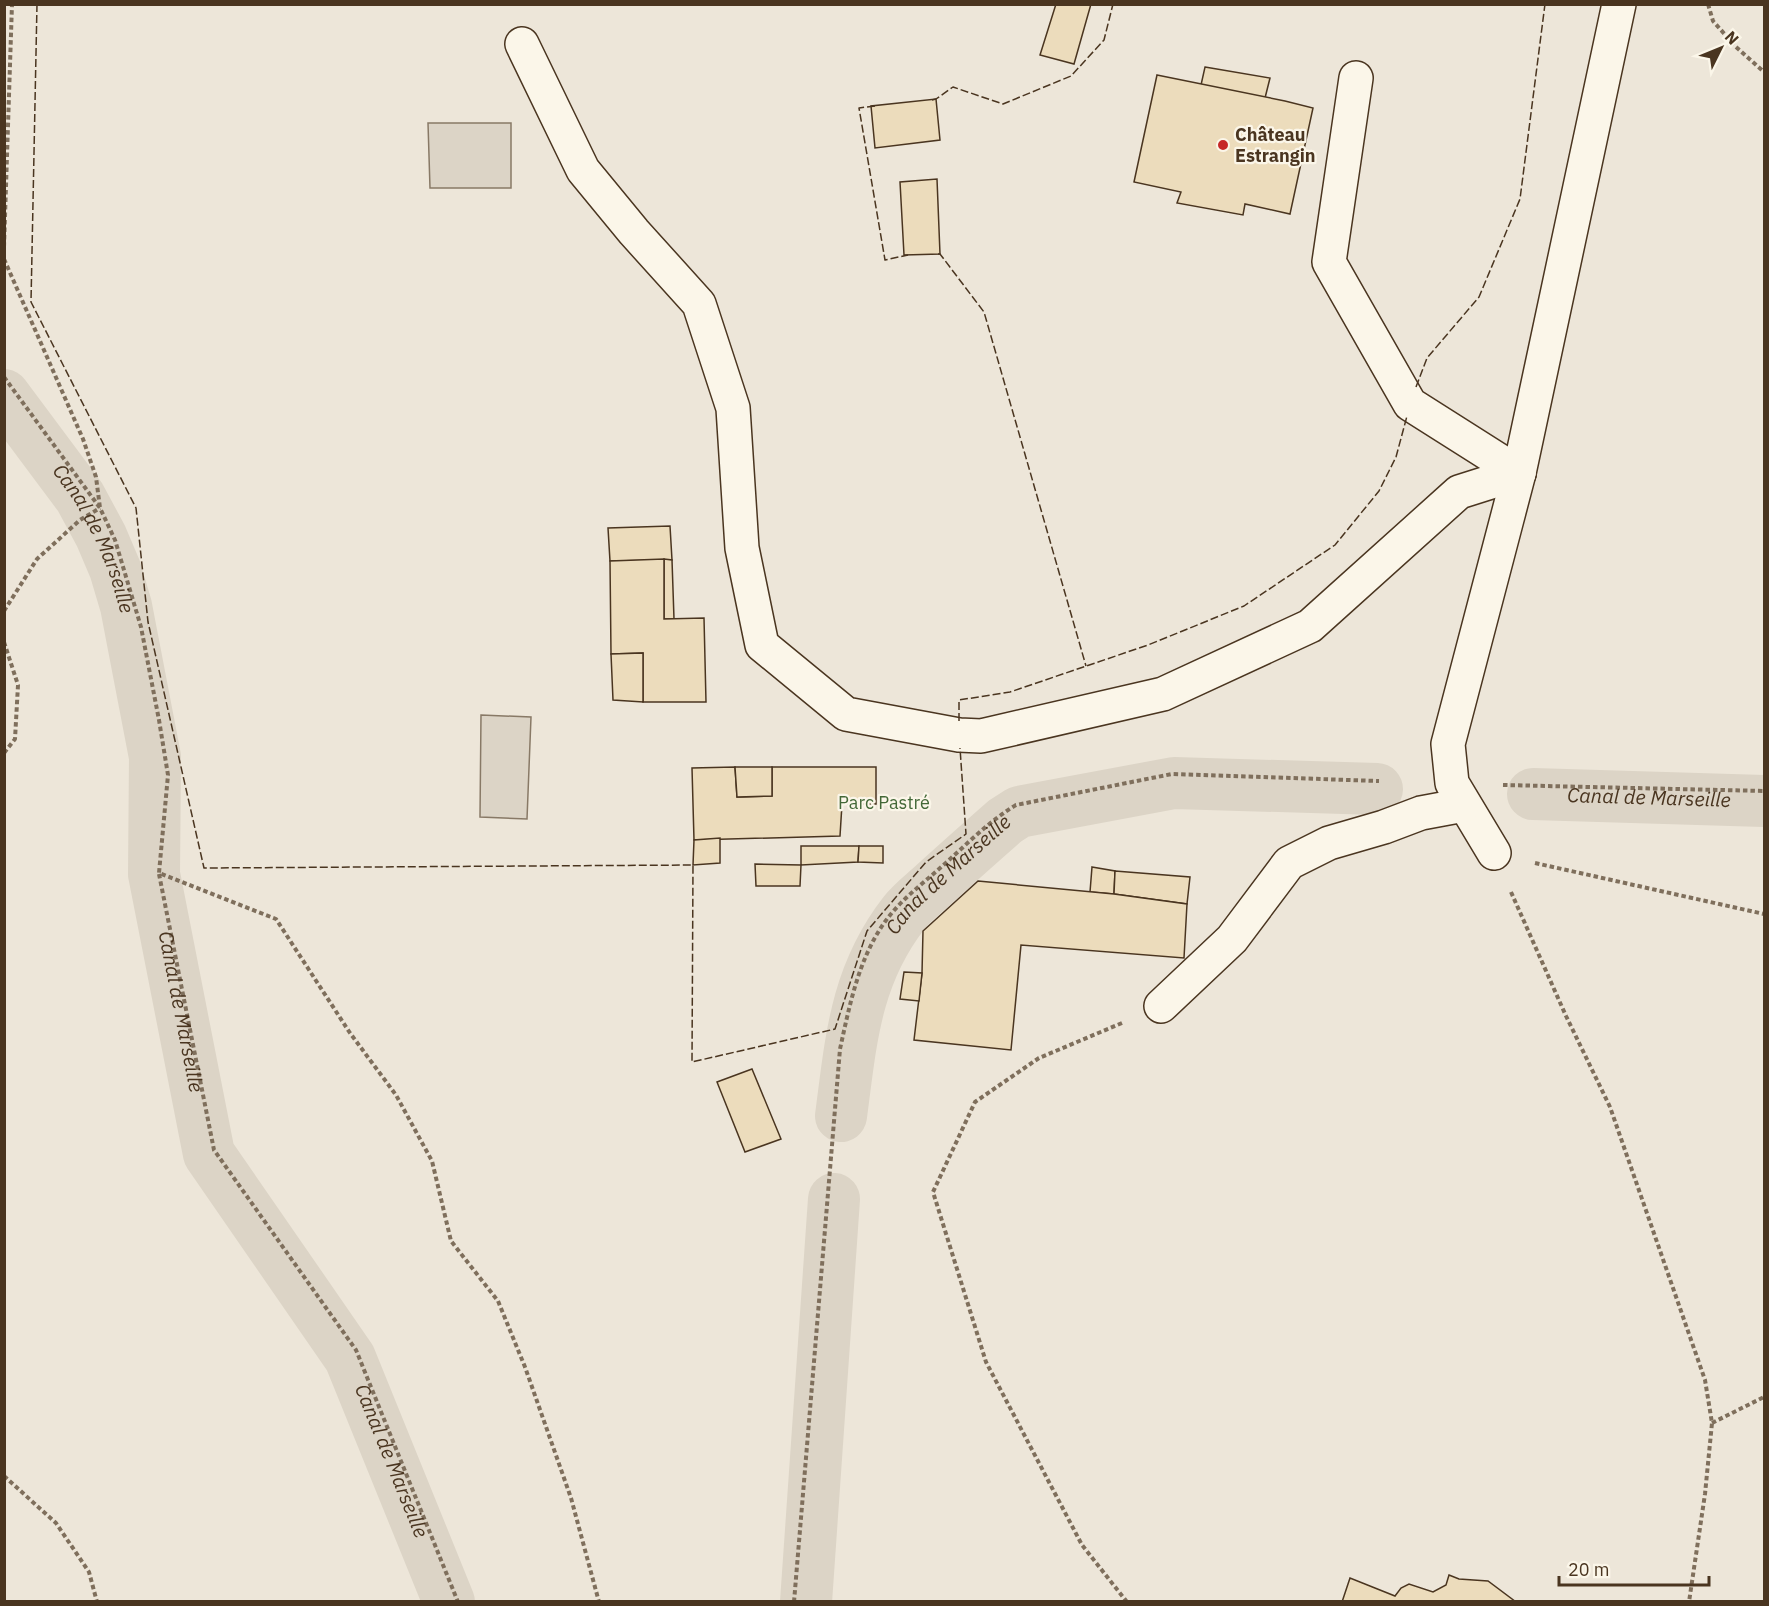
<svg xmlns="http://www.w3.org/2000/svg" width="1769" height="1606" font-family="'IBM Plex Sans',sans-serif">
<rect width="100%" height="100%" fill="#fbf6e9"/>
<path fill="#ede6d9" stroke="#887966" stroke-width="1.5" d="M 4,5 L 1764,5 L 1764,1601 L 5,1601 Z"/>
<g fill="#dcd4c6" stroke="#887966" stroke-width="1.5">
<path d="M 428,123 L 511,123 L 511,188 L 430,188 Z"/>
<path d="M 481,715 L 531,717 L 527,819 L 480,817 Z"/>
</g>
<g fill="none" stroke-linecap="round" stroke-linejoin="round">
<g stroke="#dcd4c6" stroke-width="52">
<path id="s1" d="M 4,395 L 80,497 L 101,536 L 115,569 L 126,606 L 155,757 L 154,874 L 209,1154 L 350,1358 L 449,1602"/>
<path id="s2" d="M 1533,794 L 1764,801"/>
<path id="s3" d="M 841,1116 C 851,1041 855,976 904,913 C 911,904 921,896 930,888 C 955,865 980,843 1005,821 L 1019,812 L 1174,783 L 1377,789"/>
<path d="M 806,1602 L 834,1199"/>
</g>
</g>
<g fill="#ecdcbc" stroke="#4a3520" stroke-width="1.5">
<path d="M 1056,4 L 1091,4 L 1074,64 L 1040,55 Z"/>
<path d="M 1205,67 L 1270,78 L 1265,98 L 1201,85 Z"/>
<path d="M 1157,75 L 1285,101 L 1313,108 L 1290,214 L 1245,204 L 1243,215 L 1177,203 L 1181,192 L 1134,182 Z"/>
<path d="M 936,99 L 940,140 L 875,148 L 871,106 Z"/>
<path d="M 937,179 L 940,254 L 904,255 L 900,182 Z"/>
<path d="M 670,526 L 672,560 L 610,561 L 608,528 Z"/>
<path d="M 664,559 L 672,560 L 674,619 L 664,619 Z"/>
<path d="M 664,559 L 664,619 L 704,618 L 706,702 L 643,702 L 643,653 L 611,654 L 610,561 Z"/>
<path d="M 643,653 L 643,702 L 613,700 L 611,654 Z"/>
<path d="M 735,767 L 737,797 L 740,797 L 772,796 L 772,767 L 876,767 L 876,804 L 842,804 L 840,836 L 694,840 L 692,768 Z"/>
<path d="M 735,767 L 772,767 L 772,796 L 737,797 Z"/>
<path d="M 720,838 L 720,863 L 693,865 L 694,840 Z"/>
<path d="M 801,846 L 859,846 L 858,862 L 801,865 Z"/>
<path d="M 859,846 L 883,846 L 883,863 L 858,862 Z"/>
<path d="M 755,864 L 801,865 L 800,886 L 756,886 Z"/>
<path d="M 1092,867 L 1115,871 L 1114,894 L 1090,892 Z"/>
<path d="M 1115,871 L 1190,877 L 1187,904 L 1114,894 Z"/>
<path d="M 978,881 L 1114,894 L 1187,904 L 1184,958 L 1021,945 L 1011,1050 L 914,1040 L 922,973 L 923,931 Z"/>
<path d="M 904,972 L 922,973 L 919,1001 L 900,999 Z"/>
<path d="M 752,1069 L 781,1139 L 745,1152 L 717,1082 Z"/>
<path d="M 1449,1575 L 1459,1579 L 1488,1581 L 1516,1602 L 1342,1602 L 1350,1578 L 1395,1596 L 1401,1588 L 1409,1584 L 1433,1592 L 1446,1585 Z"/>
</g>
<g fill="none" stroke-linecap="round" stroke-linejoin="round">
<defs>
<g id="minor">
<path d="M 522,44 L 583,170 L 634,232 L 699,304 L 733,408 L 742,548 L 762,645 L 846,714 L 959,735 L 981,736 L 1163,694 L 1310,626 L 1459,492 L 1519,473"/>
<path d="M 1356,78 L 1329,262 L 1410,404 L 1519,473"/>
<path d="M 1494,853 L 1452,783 L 1448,744 L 1519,473 L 1619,4"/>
<path d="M 1161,1006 L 1232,939 L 1289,863 L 1329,843 L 1384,827 L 1421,813 L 1464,805"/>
</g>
</defs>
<use href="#minor" stroke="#4a3520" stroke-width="36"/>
<g stroke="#7f6f5c" stroke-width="4" stroke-dasharray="4.5 3" stroke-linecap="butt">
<path d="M 1708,4 L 1713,21 L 1736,47 L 1764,72"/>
<path d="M 4,247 L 12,4"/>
<path d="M 4,259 L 83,439 L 96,477 L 100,508"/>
<path d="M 4,377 L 100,508 L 115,540 L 141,627 L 159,720 L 168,775 L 159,873 L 276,919 L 350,1033 L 396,1095 L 432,1161 L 451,1241 L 498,1301 L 525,1367 L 571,1498 L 599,1602"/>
<path d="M 4,611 L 37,559 L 80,520 L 100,508"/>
<path d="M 4,642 L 18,685 L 15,739 L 4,753"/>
<path d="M 1503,785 L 1764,791"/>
<path d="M 1535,863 L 1764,914"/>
<path d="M 159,874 L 214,1150 L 356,1350 L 458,1602"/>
<path d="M 1511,892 L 1566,1016 L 1610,1107 L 1705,1380 L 1712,1423 L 1705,1494 L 1689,1602"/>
<path d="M 1122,1023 L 1039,1058 L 975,1102 L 933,1192 L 986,1362 L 1082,1545 L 1127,1602"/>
<path d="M 1712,1423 L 1764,1397"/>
<path d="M 4,1476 L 56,1523 L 89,1572 L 97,1602"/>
<path d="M 794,1602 L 840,1049 C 851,999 861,945 898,906 C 913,890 932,876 949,860 C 970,841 991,820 1016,805 L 1172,774 L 1379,781"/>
</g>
<use href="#minor" stroke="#fbf6e9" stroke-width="33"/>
<g stroke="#4a3520" stroke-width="1.5" stroke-dasharray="8 3" stroke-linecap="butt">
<path d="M 37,4 L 31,302 L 136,508 L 148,622 L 204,868 L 693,865 L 692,1062 L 835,1029 L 867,931 L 926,862 L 966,834 L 960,748"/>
<path d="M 932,100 L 936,99 L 953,87 L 1003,104 L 1071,76 L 1104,40 L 1113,4"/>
<path d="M 875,106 L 859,108 L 885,260 L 908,255"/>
<path d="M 938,254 L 940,254 L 984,312 L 1086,666"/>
<path d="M 1416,387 L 1427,358 L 1479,297 L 1520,199 L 1545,4"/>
<path d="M 959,721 L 959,700 L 1010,692 L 1148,645 L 1244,606 L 1335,545 L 1379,491 L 1396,457 L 1407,416"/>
</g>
</g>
<circle fill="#c62828" stroke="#fbf6e9" stroke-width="2" cx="1223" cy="145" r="6"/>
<g text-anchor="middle" stroke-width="4.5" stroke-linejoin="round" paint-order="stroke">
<g font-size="18" font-weight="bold" fill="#4a3520" stroke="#fbf6e9" text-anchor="start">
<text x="1235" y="141">Château<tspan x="1235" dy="21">Estrangin</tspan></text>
</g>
<g font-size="18" fill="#436837" stroke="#fbf6e9">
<text x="884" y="809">Parc Pastré</text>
</g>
<g font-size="20" font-style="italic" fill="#4a3520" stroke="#fbf6e9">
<text dy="7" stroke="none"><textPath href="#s1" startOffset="171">Canal de Marseille</textPath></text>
<text dy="7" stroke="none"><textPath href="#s2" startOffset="116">Canal de Marseille</textPath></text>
<text dy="7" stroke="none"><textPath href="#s3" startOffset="274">Canal de Marseille</textPath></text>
<text dy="7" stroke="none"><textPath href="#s1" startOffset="657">Canal de Marseille</textPath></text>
<text dy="7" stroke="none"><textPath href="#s1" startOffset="1161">Canal de Marseille</textPath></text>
</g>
</g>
<rect width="1769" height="1606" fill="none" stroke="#4a3520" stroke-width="12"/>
<g transform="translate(1721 48) rotate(47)" stroke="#fbf6e9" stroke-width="4.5" paint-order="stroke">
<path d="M0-4.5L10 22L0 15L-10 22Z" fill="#4a3520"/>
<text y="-9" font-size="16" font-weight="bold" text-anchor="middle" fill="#4a3520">N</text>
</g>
<path d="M1559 1576v9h150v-9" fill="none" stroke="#4a3520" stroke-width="3"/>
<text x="1568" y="1576" font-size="18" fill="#4a3520" stroke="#fbf6e9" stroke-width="4.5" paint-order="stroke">20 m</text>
</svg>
